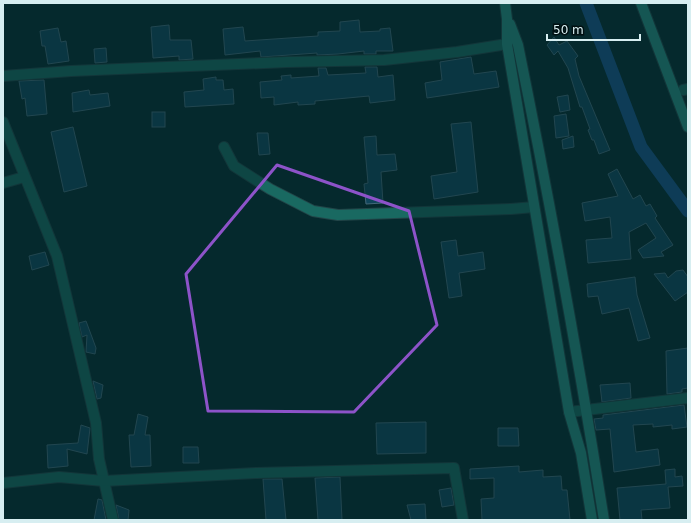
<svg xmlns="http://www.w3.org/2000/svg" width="691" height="523" font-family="'DejaVu Sans',sans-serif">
<rect width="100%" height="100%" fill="#05292d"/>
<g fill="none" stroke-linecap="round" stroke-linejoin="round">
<path stroke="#1a5289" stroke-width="13" d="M 586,3 L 641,147 L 688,211"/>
</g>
<g fill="#10455b" stroke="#446879">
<path d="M 359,20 L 360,32 L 380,31 L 380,29 L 390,28 L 393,51 L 376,51 L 376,54 L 364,54 L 364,51 L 338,54 L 317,55 L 317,53 L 261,57 L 260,51 L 225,55 L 223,29 L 243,27 L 245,41 L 318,36 L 318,32 L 340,31 L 340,22 Z"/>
<path d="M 169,25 L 170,40 L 191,40 L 193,59 L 179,60 L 179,56 L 153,58 L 151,27 Z"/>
<path d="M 58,28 L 61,42 L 66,41 L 69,61 L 48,64 L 45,46 L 42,46 L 40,31 Z"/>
<path d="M 554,37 L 559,45 L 567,41 L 578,56 L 575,59 L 579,76 L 610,150 L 599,154 L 594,140 L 592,140 L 588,130 L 590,129 L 582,107 L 580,107 L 568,68 L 558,51 L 554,55 L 547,45 Z"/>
<path d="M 106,48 L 107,62 L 95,63 L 94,49 Z"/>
<path d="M 471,57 L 474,74 L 496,71 L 499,87 L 427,98 L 425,83 L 442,80 L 440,62 Z"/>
<path d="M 365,67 L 377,67 L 378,77 L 393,75 L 395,100 L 370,103 L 369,96 L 315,101 L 315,104 L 298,105 L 298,102 L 274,105 L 274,97 L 261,98 L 260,82 L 282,80 L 281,76 L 291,75 L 291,78 L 319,76 L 318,68 L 326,68 L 328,75 L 366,73 Z"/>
<path d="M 216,77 L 216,80 L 223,80 L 224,90 L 233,89 L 234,104 L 185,107 L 184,92 L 204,90 L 203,79 Z"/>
<path d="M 44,80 L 47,114 L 27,116 L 25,98 L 22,99 L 19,81 Z"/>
<path d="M 89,90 L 90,95 L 108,93 L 110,106 L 73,112 L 72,93 Z"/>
<path d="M 568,95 L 570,110 L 560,112 L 557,97 Z"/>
<rect x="152" y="112" width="13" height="15"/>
<path d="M 566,114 L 569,136 L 556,138 L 554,116 Z"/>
<path d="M 471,122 L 478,192 L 434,199 L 431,176 L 457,172 L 451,124 Z"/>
<path d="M 73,127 L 87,186 L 64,192 L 51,132 Z"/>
<path d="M 257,133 L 268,133 L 270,154 L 259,155 Z"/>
<path d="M 376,136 L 377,155 L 395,154 L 397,170 L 381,172 L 383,203 L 366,204 L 364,184 L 368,183 L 364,137 Z"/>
<path d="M 573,136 L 574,147 L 563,149 L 562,140 Z"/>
<path d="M 617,169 L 633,199 L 640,195 L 646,206 L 650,204 L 657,216 L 655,218 L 673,245 L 661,252 L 664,256 L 643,258 L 638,250 L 656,238 L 646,223 L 629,232 L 631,259 L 588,263 L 586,240 L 612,238 L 610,217 L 585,221 L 582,203 L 618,196 L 608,174 Z"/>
<path d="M 456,240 L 458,256 L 483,252 L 485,269 L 459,273 L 462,296 L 449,298 L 441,242 Z"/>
<path d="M 45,252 L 49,265 L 32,270 L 29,256 Z"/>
<path d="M 683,270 L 688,277 L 688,292 L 675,301 L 654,274 L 665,273 L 668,278 L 676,271 Z"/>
<path d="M 635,277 L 637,295 L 650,338 L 638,341 L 629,308 L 602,314 L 598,296 L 588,297 L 587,284 Z"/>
<path d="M 86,321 L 96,348 L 95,354 L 86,352 L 87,335 L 82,337 L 79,323 Z"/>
<path d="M 688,348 L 688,388 L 682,389 L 682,392 L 667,394 L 666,351 Z"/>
<path d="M 93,381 L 103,385 L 101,398 L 97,399 Z"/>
<path d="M 630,383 L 631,398 L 602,402 L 600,385 Z"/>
<path d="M 684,405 L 687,427 L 672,429 L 672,425 L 653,427 L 653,424 L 633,425 L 636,452 L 658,449 L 660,465 L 614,472 L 610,429 L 596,430 L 594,419 L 603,418 L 603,415 Z"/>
<path d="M 138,414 L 148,417 L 145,435 L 150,435 L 151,466 L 131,467 L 129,435 L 134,435 Z"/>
<path d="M 426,422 L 426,453 L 377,454 L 376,423 Z"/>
<path d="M 81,425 L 90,428 L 87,454 L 67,449 L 68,466 L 48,468 L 47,445 L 78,443 Z"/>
<path d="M 498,428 L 518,428 L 519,446 L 498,446 Z"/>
<path d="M 183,447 L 198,447 L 199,463 L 183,463 Z"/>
<path d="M 519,466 L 519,472 L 543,470 L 543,477 L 561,476 L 562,490 L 567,490 L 570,520 L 482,520 L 481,499 L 494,498 L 494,478 L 470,479 L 470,469 Z"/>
<path d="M 675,469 L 675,477 L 682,476 L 683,486 L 668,487 L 670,508 L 641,510 L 642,520 L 620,520 L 617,488 L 666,484 L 665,470 Z"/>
<path d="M 340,477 L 342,520 L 318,520 L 315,478 Z"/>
<path d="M 263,479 L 282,479 L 286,520 L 266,520 Z"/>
<path d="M 451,488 L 454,505 L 442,507 L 439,490 Z"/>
<path d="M 98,499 L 102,500 L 106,520 L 94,520 Z"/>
<path d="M 425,504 L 426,520 L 411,520 L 407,505 Z"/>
<path d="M 116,505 L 129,510 L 128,520 L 119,520 Z"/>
</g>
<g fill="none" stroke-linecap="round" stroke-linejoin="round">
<defs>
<g id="street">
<path d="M 3,76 L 71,71 L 287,62 L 384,60 L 457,52 L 507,44"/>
<path d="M 683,90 L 688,89"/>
<path d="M 3,122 L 57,256 L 96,423 L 99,459 L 113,520"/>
<path d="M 224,147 L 234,166 L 270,189 L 313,211 L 338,215 L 511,209 L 534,207"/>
<path d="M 3,183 L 24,177"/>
<path d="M 569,412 L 688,398"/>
<path d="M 3,483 L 59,477 L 104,481 L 256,473 L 454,468 L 463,520"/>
</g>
<g id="secondary">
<path d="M 505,3 L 507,19 L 507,44 L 569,412 L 581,453 L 592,520"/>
<path d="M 641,3 L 688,127"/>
<path d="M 510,24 L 518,45 C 550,203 579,361 604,520"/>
</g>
</defs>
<use href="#street" stroke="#224548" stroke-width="12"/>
<use href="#secondary" stroke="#224548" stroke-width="12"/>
<use href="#street" stroke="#196961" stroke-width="10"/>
<use href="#secondary" stroke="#288d82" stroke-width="10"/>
</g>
<path d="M0 0H691V523H0ZM 277,165 L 409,211 L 437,325 L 354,412 L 208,411 L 186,274 Z" fill="#05292d" fill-opacity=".55" fill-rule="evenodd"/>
<path fill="none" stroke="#8d53c9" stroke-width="3" stroke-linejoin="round" d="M 277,165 L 409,211 L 437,325 L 354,412 L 208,411 L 186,274 Z"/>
<rect width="691" height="523" fill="none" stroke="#d7eef1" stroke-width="8"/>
<path d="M547 34v6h93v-6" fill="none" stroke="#d7eef1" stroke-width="2"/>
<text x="553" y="34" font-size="12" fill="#d7eef1" stroke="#011012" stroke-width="3" paint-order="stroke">50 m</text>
</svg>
